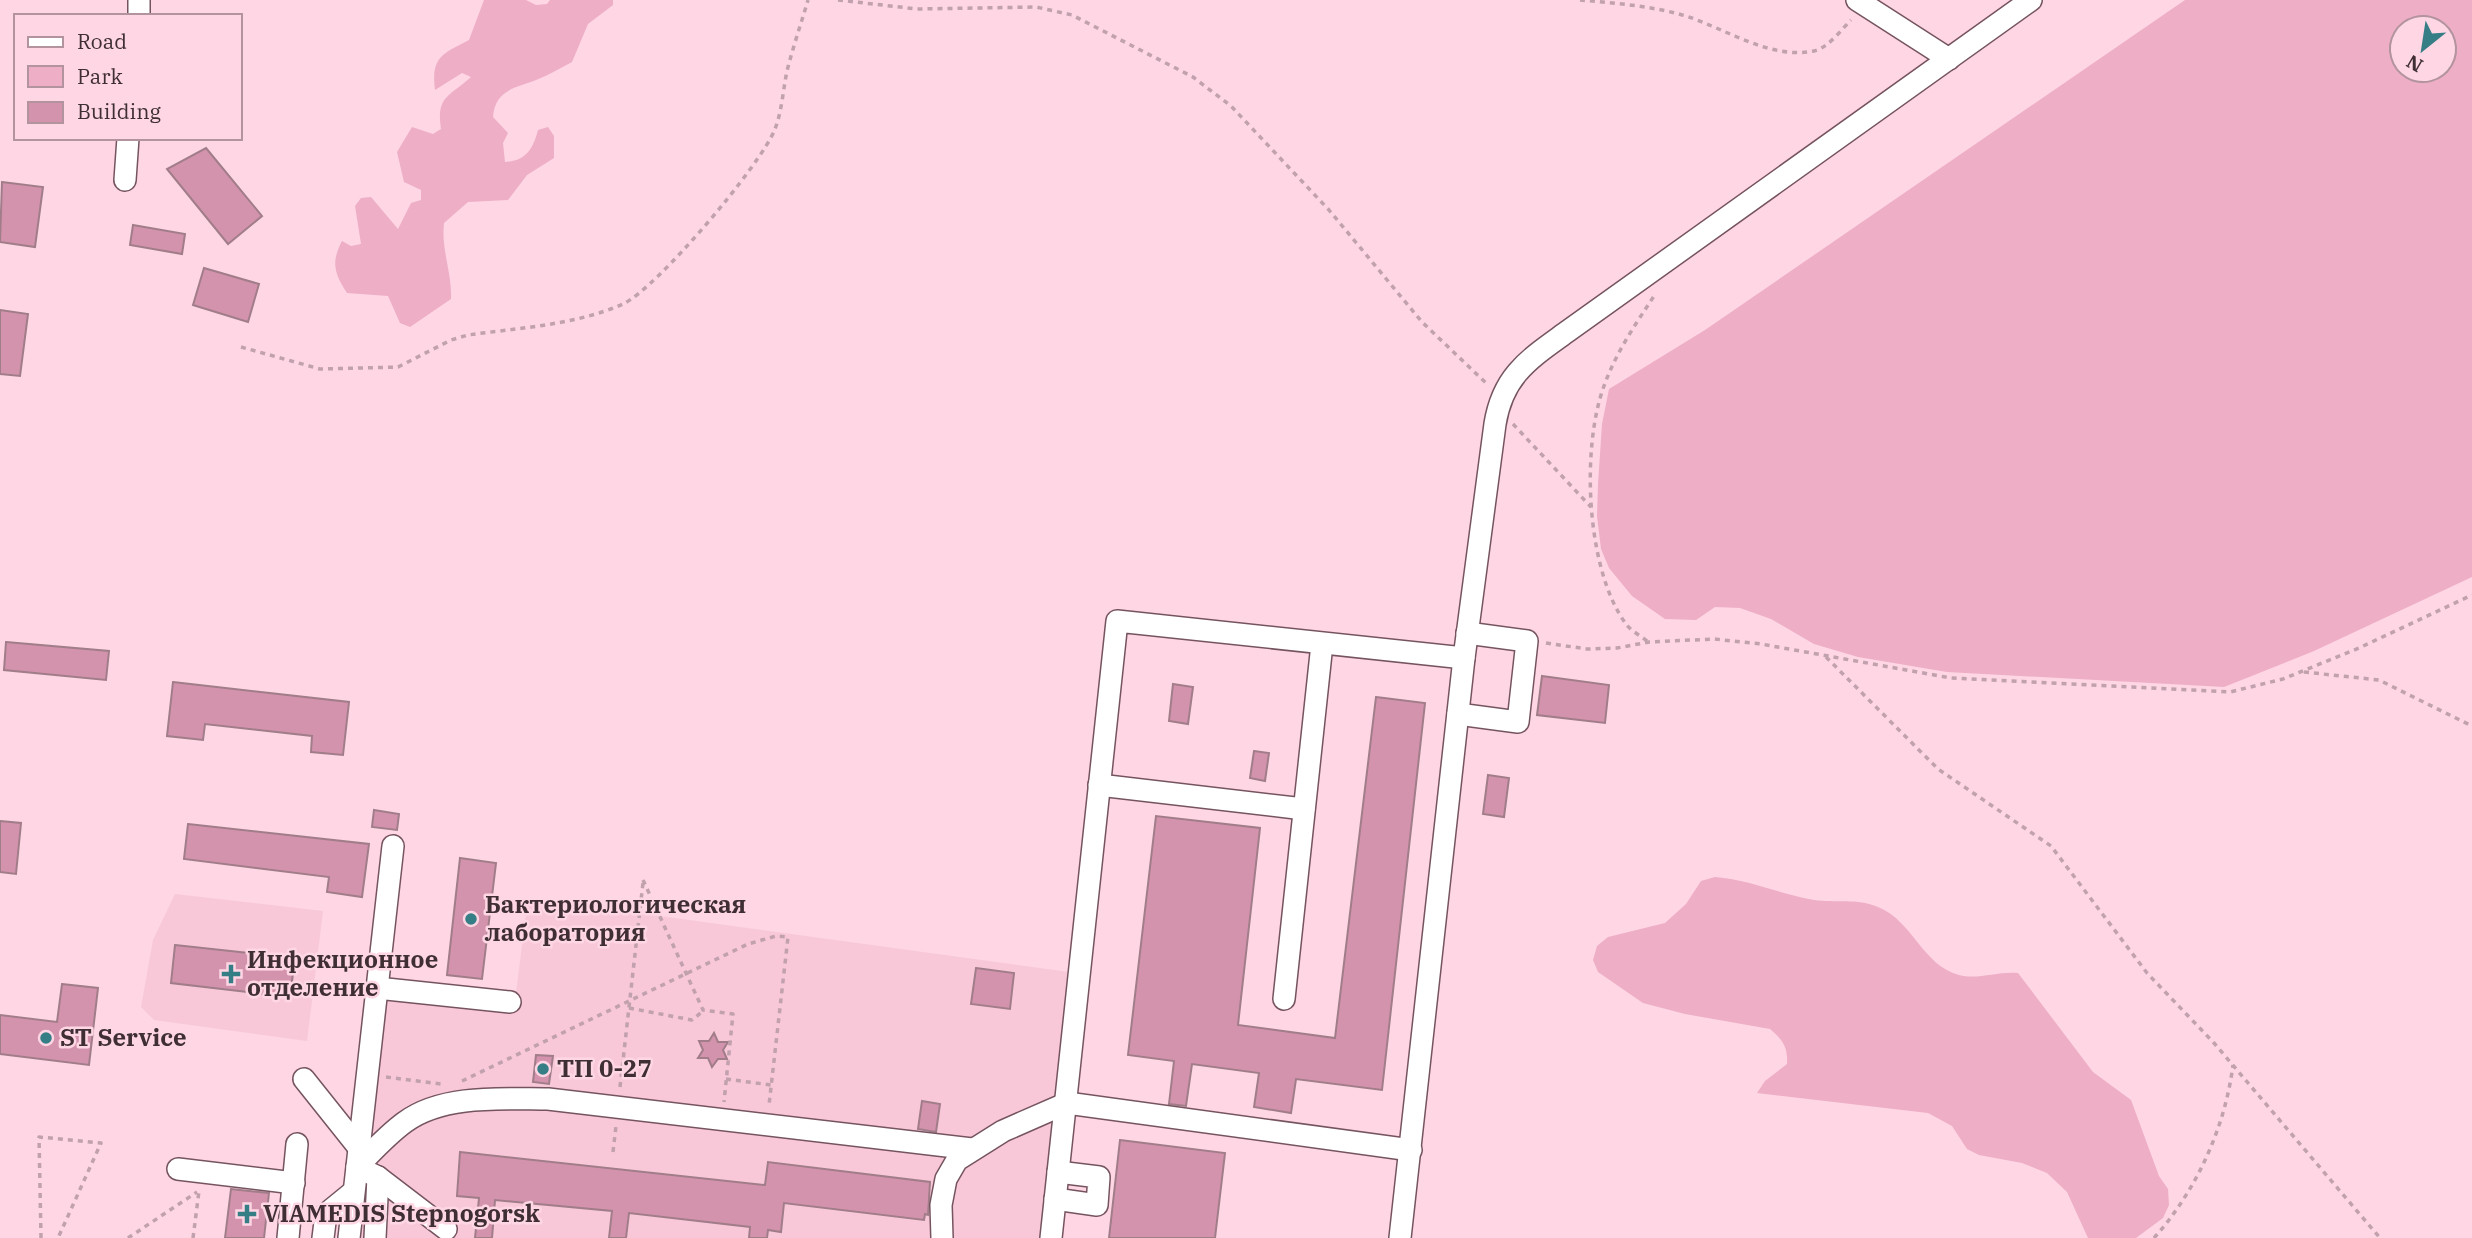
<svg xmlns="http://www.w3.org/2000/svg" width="2472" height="1238" font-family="'IBM Plex Serif',serif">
<rect width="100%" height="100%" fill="#fed6e4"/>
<g fill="#f8c8d9">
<path d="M 175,894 L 323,911 L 307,1041 L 154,1020 L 141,1007 L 153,940 Z"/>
<path d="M 528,898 L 1069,972 L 1040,1238 L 351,1238 L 382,999 L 514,1009 Z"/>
</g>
<g fill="#eeaec6" fill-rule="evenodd">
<path d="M 484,0 L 526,0 L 536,5 L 547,4 L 550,0 L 613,0 L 613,5 L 588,24 L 572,62 C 560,68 549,75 536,80 C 515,88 495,90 493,117 L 508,133 L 503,143 L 505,162 C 526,161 533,149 538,130 L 548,127 L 554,136 L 554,158 L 527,175 L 508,200 L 468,202 L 444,223 C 441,250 452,272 451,299 L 410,327 L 400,323 L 388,296 L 347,293 C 334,273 331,262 342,241 L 351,246 L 361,244 L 355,206 L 361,198 L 371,197 L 398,229 L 411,203 L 421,200 L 421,190 L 404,182 L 397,152 L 412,127 L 433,134 L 441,129 C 436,96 449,97 471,77 L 462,73 L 435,90 C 431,57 442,54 469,40 Z"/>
<path d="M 2185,0 L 2472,0 L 2472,577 L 2314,651 L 2224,687 L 1947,672 L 1858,657 L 1814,644 L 1771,619 L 1740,608 L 1715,607 L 1696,620 L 1665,619 L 1632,596 L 1609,568 L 1601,549 L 1597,516 L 1598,484 L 1602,424 L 1609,389 L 1705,330 ZM 2444,28 L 2444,70 L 2402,70 L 2402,28 Z"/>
<path d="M 1715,877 C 1751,880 1779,894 1814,900 C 1835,903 1857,898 1878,907 C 1913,921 1922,965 1959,975 C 1978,980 1998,971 2018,973 L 2093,1072 L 2131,1100 L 2159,1176 L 2168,1189 L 2169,1205 L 2163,1218 L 2136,1238 L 2088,1238 L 2067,1192 L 2047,1173 L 2022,1163 L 1979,1155 L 1967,1149 L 1952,1126 L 1928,1113 L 1757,1093 L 1765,1081 L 1787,1064 C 1788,1047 1783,1040 1770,1029 L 1685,1014 L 1643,1003 L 1598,972 L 1593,960 L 1597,946 L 1608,937 L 1665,923 L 1686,904 L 1701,881 Z"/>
</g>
<g fill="#d493ac" stroke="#a17d8a" stroke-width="2">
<path d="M 206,148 L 262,216 L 228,244 L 167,169 Z"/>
<path d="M 2,182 L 43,187 L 35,247 L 0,242 Z"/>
<path d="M 133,225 L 185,234 L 182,254 L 130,245 Z"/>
<path d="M 204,268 L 259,284 L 248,322 L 193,305 Z"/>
<path d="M 0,310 L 28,314 L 20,376 L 0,374 Z"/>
<path d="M 6,642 L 109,651 L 106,680 L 4,670 Z"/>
<path d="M 1542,676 L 1609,685 L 1605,723 L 1537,715 Z"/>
<path d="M 173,682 L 349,702 L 343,755 L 311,752 L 312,736 L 205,724 L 203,740 L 167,736 Z"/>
<path d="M 1173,684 L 1193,687 L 1188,724 L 1169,721 Z"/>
<path d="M 1376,697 L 1425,703 L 1382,1090 L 1296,1079 L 1291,1113 L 1254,1107 L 1259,1073 L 1192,1064 L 1186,1106 L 1169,1104 L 1174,1061 L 1128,1055 L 1156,816 L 1260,828 L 1238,1025 L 1335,1038 Z"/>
<path d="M 1254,751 L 1269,753 L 1265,781 L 1250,778 Z"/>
<path d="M 1488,775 L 1509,778 L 1504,817 L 1483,814 Z"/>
<path d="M 374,810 L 399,814 L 397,830 L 372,827 Z"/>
<path d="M 0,821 L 21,823 L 16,874 L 0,872 Z"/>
<path d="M 188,824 L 369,844 L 362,897 L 327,892 L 329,877 L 184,859 Z"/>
<path d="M 460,858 L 496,863 L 482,979 L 447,975 Z"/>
<path d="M 175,945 L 295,958 L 290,997 L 171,983 Z"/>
<path d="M 976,968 L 1014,973 L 1010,1009 L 971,1004 Z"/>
<path d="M 62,984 L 98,988 L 89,1065 L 0,1054 L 0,1015 L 57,1022 Z"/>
<path d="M 714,1033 L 718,1042 L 728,1042 L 723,1050 L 727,1059 L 718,1059 L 712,1067 L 708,1058 L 698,1058 L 703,1050 L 699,1041 L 709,1041 Z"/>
<path d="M 536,1055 L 553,1056 L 549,1084 L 533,1082 Z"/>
<path d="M 922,1101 L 940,1104 L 936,1132 L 918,1129 Z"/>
<path d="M 1120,1140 L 1225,1153 L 1215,1238 L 1109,1238 Z"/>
<path d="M 460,1152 L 765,1185 L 768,1162 L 930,1182 L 928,1215 L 925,1214 L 924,1220 L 784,1203 L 781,1232 L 768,1230 L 767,1238 L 749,1238 L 750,1227 L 629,1213 L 626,1238 L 609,1238 L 612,1211 L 495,1200 L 492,1238 L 475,1238 L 479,1198 L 457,1196 Z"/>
<path d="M 231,1189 L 269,1193 L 264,1238 L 225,1238 Z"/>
</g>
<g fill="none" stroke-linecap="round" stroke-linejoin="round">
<defs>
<g id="minor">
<path d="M 1857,0 L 1949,59"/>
<path d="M 139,16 L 139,0"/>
<path d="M 125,180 L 128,138"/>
<path d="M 1458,714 L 1518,722 L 1527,641 L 1467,633"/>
<path d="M 1099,785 L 1304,809"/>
<path d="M 377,988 L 510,1002"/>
<path d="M 1284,999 L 1322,644"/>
<path d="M 304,1079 L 359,1148"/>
<path d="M 178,1169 L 294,1183"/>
<path d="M 1055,1199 L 1097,1205 L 1099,1177 L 1058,1172"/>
<path d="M 446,1229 L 378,1177 L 357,1167 C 372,1152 387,1135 405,1122 C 443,1094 504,1099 548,1099 L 972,1149"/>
<path d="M 288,1238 L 297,1144"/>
<path d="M 323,1238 L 326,1214 L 353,1192"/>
<path d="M 349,1238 L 393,846"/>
<path d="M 375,1238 L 378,1177"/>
<path d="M 942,1238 L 941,1205 L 946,1179 L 957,1160 L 1003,1131 L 1067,1103 L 1411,1150"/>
<path d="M 1051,1238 L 1117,621 L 1464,658"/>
<path d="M 1400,1238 L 1464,658 L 1495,424 C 1503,374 1531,358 1568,331 L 2031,0"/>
</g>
</defs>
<use href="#minor" stroke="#755460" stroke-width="24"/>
<g stroke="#c1a1ad" stroke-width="3.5" stroke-dasharray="5 5" stroke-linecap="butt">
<path d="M 838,0 L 917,9 L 1036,7 L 1072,15 L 1193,77 L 1231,106 L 1329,210 L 1422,322 L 1486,383"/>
<path d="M 1580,0 C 1615,3 1652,6 1686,16 C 1726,29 1771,60 1814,51 C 1828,48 1841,30 1851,20"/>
<path d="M 241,347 L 320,369 L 398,367 L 451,340 L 468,335 C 518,328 576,325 623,304 C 657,288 761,165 775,129 C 782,111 783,90 787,71 C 793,47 801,24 808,0"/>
<path d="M 1513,424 L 1591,507"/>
<path d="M 1647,641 C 1641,636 1631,631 1626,624 C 1586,570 1581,448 1604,386 C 1616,352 1637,322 1656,293"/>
<path d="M 1546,643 L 1587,649 L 1617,648 L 1649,642 L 1714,639 L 1761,644 L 1951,678 L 2230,692 L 2283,679 L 2359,648 L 2472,595"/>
<path d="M 1826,657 L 1938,769 L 2051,846 L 2147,973 L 2214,1043 L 2380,1238"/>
<path d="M 2304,672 L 2379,680 L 2472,726"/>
<path d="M 643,880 L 703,1010 L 733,1014 L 724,1102"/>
<path d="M 629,1008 L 692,1020 L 703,1011"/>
<path d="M 386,1077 L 441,1084"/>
<path d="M 726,1079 L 771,1085"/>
<path d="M 462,1081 L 748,944 L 776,936 L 788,937 L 769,1105"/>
<path d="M 620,1087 L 643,883"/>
<path d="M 613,1152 L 616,1126"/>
<path d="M 41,1238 L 39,1137 L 101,1143 L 58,1238"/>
<path d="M 128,1238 L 197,1192"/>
<path d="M 193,1238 L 199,1191"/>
<path d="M 2154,1238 C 2196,1191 2225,1128 2233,1065"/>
</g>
<use href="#minor" stroke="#fff" stroke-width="21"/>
</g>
<g fill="#367e86" stroke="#fed6e4" stroke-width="2.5">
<circle cx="471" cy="919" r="7"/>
<path d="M227.5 963.5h7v7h7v7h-7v7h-7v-7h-7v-7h7z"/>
<circle cx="46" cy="1038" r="7"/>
<circle cx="543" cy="1069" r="7"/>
<path d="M243.5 1203.5h7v7h7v7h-7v7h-7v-7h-7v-7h7z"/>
</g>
<g text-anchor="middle" stroke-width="5" stroke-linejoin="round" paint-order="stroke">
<g font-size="24" font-weight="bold" fill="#3f2f35" stroke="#fed6e4" text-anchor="start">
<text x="485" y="913">Бактериологическая<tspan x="485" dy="28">лаборатория</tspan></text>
<text x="247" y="968">Инфекционное<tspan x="247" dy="28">отделение</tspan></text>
<text x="60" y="1046">ST Service</text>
<text x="557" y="1077">ТП 0-27</text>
<text x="263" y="1222">VIAMEDIS Stepnogorsk</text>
</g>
</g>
<rect x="14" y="14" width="228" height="126" fill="#fed6e4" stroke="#b2939e" stroke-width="2"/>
<rect x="28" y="37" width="35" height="10" fill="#ffffff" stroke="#b2939e" stroke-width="2"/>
<text x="77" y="49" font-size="21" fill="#3f2f35">Road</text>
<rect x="28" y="66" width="35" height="21" fill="#eeaec6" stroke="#b2939e" stroke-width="2"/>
<text x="77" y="84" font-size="21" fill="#3f2f35">Park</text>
<rect x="28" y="102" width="35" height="21" fill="#d493ac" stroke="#b2939e" stroke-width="2"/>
<text x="77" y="119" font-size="21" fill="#3f2f35">Building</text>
<g transform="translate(2423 49) rotate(210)"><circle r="33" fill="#fed6e4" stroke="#b2939e" stroke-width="2"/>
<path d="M0-5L12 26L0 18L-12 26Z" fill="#367e86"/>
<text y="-10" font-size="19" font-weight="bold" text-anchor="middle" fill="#3f2f35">N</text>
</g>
</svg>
